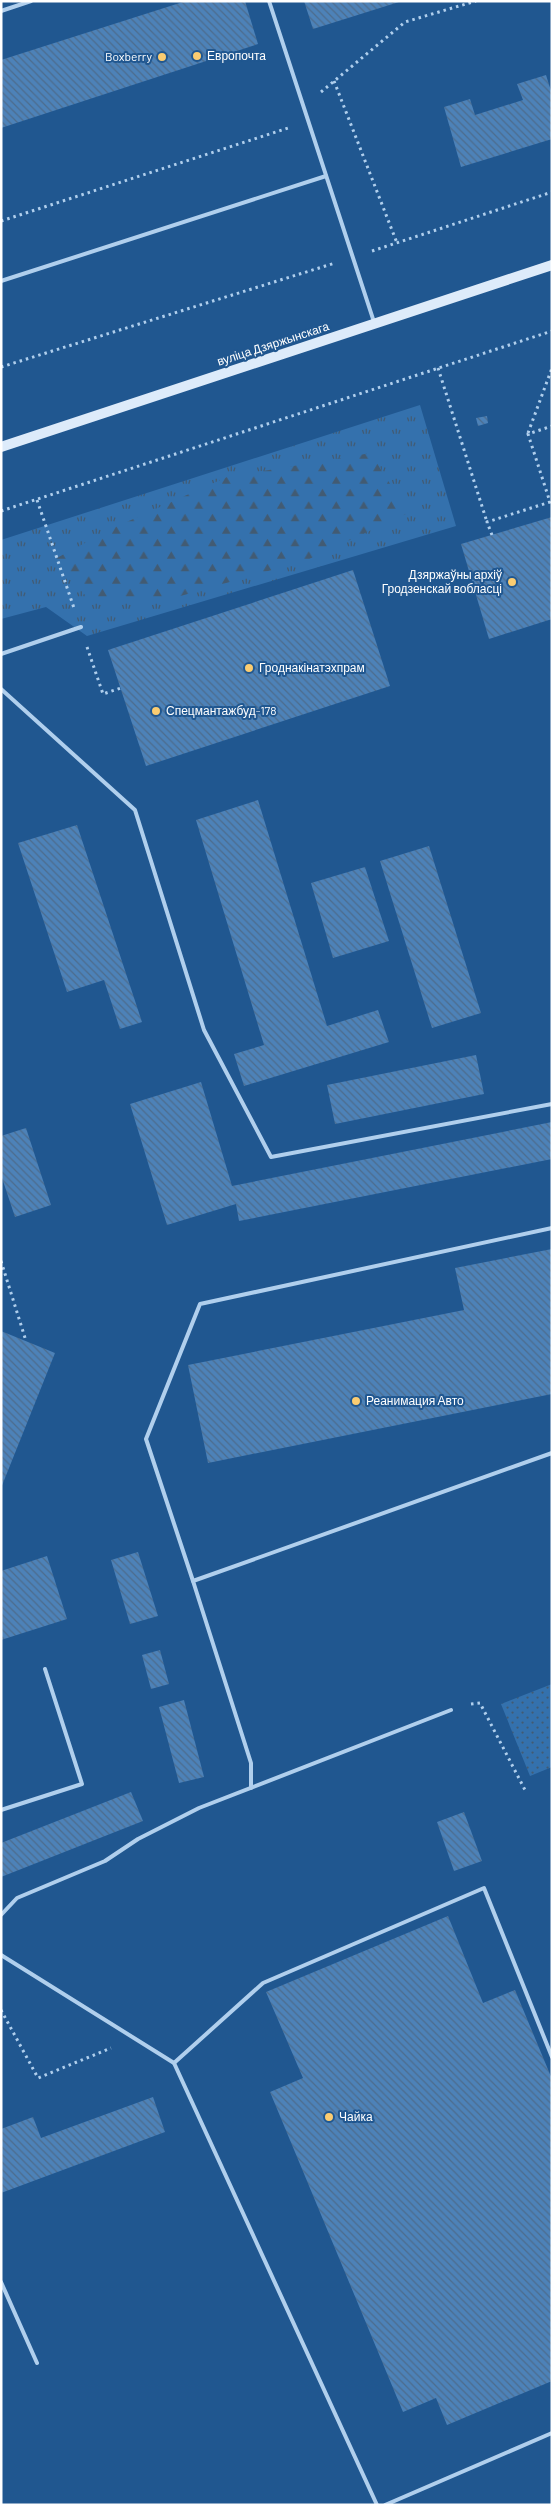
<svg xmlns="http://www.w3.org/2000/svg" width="553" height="2506" font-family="Barlow,sans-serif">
<defs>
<pattern id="grass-tufts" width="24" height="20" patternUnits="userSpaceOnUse" patternTransform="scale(1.25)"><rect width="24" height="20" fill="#3471ad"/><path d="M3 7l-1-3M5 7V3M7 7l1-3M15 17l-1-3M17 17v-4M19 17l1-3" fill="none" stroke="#425b73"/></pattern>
<pattern id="forest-firs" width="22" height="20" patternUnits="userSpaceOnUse" patternTransform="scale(1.25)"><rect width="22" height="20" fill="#3471ad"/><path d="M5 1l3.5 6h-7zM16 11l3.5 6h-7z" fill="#425b73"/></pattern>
<pattern id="park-dots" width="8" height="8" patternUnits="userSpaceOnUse" patternTransform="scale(1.25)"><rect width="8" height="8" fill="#3471ad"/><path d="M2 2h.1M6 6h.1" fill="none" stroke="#425b73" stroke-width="1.8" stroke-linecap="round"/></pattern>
<pattern id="building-back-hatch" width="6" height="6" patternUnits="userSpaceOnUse" patternTransform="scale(1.25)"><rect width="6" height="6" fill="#4d82b8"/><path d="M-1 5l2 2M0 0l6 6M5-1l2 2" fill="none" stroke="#4d6c8d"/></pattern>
</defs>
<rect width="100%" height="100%" fill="#205790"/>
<path fill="url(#grass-tufts)" d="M 420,405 L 456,526 L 87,636 L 46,607 L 1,619 L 1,540 Z"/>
<path fill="url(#forest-firs)" d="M 371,453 L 408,513 L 307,560 L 170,599 L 90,601 L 55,559 L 111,529 L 227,477 Z"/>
<path fill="url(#park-dots)" d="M 552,1684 L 552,1767 L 530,1776 L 501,1704 Z"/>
<g fill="url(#building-back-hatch)">
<path d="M 186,1 L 245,1 L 258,44 L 1,128 L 1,60 Z"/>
<path d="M 304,1 L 399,1 L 399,2 L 313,29 Z"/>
<path d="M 546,75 L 552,94 L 552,139 L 461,167 L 444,107 L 470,99 L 475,115 L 523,100 L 517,84 Z"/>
<path d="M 487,416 L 488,423 L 478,426 L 476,418 Z"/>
<path d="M 552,517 L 552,619 L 489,639 L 461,544 Z"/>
<path d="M 353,570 L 390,686 L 146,766 L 108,650 Z"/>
<path d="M 258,800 L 327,1026 L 378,1010 L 389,1042 L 244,1086 L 234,1054 L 264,1045 L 196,820 Z"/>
<path d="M 77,825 L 142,1022 L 120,1029 L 104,980 L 67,992 L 18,843 Z"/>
<path d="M 429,846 L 481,1013 L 432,1028 L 380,861 Z"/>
<path d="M 365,867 L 389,941 L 333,958 L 311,883 Z"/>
<path d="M 476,1055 L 484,1094 L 335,1124 L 327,1085 Z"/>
<path d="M 201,1082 L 232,1186 L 552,1122 L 552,1159 L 239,1221 L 236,1204 L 167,1225 L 130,1104 Z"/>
<path d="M 26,1128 L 51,1205 L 15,1217 L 1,1175 L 1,1136 Z"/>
<path d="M 552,1249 L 552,1394 L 208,1463 L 188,1365 L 464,1310 L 455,1268 Z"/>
<path d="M 1,1331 L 55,1353 L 1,1488 Z"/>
<path d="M 138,1552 L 158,1616 L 130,1624 L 111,1560 Z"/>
<path d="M 47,1556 L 67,1619 L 1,1640 L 1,1571 Z"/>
<path d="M 160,1650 L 169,1684 L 151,1689 L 142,1655 Z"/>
<path d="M 184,1700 L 204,1777 L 179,1783 L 159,1707 Z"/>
<path d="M 131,1792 L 143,1821 L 1,1877 L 1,1843 Z"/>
<path d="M 464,1812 L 482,1861 L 454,1871 L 437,1822 Z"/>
<path d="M 448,1916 L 483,2003 L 515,1990 L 552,2079 L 552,2381 L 447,2425 L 436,2398 L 403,2412 L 270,2092 L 303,2078 L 266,1992 Z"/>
<path d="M 153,2097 L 165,2132 L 1,2193 L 1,2129 L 33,2117 L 41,2138 Z"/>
</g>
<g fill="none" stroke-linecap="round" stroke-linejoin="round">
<g stroke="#b0cfed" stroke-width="3" stroke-dasharray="2.5 4" stroke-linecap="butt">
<path d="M 334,81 L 397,243"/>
<path d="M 321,92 L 405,22 L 476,1"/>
<path d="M 1,221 L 288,128"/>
<path d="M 372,251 L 552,192"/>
<path d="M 1,367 L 335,263"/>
<path d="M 438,368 L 487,522"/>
<path d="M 528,433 L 552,368"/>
<path d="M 37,500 L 74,608"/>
<path d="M 1,511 L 552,331"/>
<path d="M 492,535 L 487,522 L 550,502 L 528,434 L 552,426"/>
<path d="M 87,647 L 103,694 L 121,688"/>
<path d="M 1,1261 L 26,1341"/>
<path d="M 471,1704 L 480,1703 L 525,1790"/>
<path d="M 1,2010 L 38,2078 L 111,2048"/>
</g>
<g stroke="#b0cfed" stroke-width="4">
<path d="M 269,1 L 374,322"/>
<path d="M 1,11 L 31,1"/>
<path d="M 1,281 L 326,176"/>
<path d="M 1,654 L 81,627"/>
<path d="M 1,689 L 135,810 L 204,1030 L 271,1157 L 552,1104"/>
<path d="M 193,1581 L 146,1439 L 200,1304 L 552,1228"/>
<path d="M 251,1788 L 251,1763 L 193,1581 L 552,1453"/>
<path d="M 1,1810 L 82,1784 L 45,1669"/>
<path d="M 1,1915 L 17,1898 L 105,1861 L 138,1839 L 199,1808 L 451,1710"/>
<path d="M 1,1955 L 174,2063 L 377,2505"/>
<path d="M 174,2063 L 263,1983 L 484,1888 L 552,2057"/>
<path d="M 1,2282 L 37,2363"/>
<path d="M 385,2505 L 552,2433"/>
</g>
<path stroke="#ddebfa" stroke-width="10" d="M 1,447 L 552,265"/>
</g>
<g fill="#facc71" stroke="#205790" stroke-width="2">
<circle cx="197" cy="56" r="5"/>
<circle cx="162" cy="57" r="5"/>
<circle cx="512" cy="582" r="5"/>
<circle cx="249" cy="668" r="5"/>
<circle cx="156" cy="711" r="5"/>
<circle cx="356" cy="1401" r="5"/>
<circle cx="329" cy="2117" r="5"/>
</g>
<g text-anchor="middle" stroke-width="4" stroke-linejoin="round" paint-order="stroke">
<g font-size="12" fill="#fff" stroke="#205790" text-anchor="start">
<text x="207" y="60">Европочта</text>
<text x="152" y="61" text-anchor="end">Boxberry</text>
<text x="502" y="579" text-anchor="end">Дзяржаўны архіў<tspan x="502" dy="14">Гродзенскай вобласці</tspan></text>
<text x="259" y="672">Гроднакінатэхпрам</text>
<text x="166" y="715">Спецмантажбуд-178</text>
<text x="366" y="1405">Реанимация Авто</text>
<text x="339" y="2121">Чайка</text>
</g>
<g font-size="12" fill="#fff" stroke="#205790">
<text transform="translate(273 344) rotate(-18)" y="4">вуліца Дзяржынскага</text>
</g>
</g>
<rect width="553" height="2506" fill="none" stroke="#ffffff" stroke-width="5"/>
</svg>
